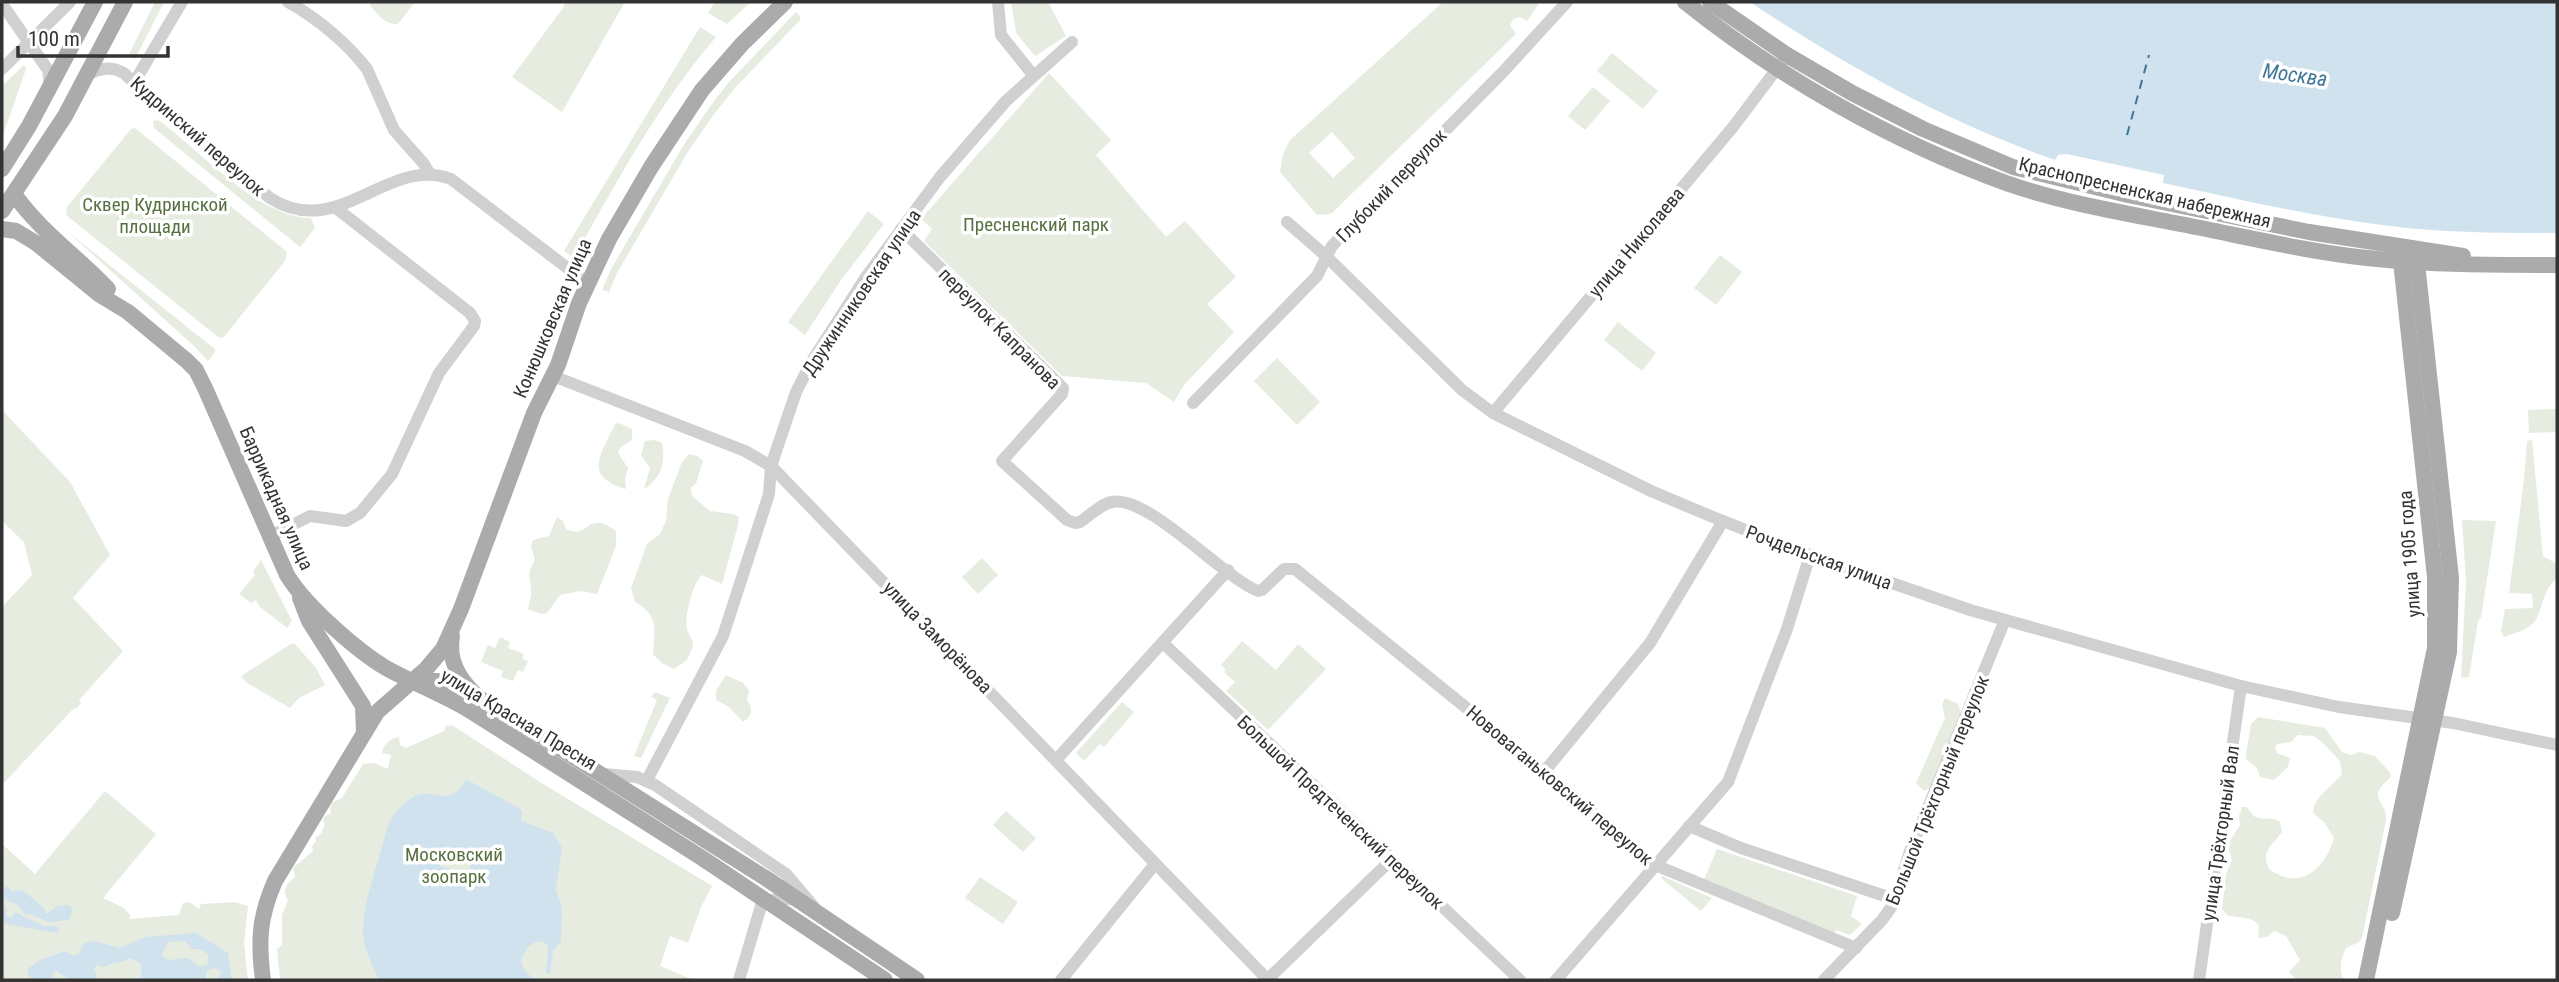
<svg xmlns="http://www.w3.org/2000/svg" width="2559" height="982" font-family="'Roboto Condensed',sans-serif">
<rect width="100%" height="100%" fill="#fff"/>
<g fill="#e6ecdf" fill-rule="evenodd">
<path d="M 155,2 L 164,2 L 135,59 L 128,56 Z"/>
<path d="M 368,2 L 415,2 L 398,24 C 384,25 375,12 368,2 Z"/>
<path d="M 565,2 L 625,2 L 562,112 L 512,77 L 563,8 Z"/>
<path d="M 715,2 L 751,2 L 727,24 L 708,13 Z"/>
<path d="M 1011,2 L 1048,2 L 1066,36 L 1035,56 L 1016,33 Z"/>
<path d="M 1443,2 L 1540,2 L 1527,21 L 1520,17 L 1513,19 L 1510,25 L 1516,34 L 1331,214 L 1317,215 L 1280,172 L 1283,154 L 1290,140 ZM 1332,132 L 1355,158 L 1333,178 L 1309,153 Z"/>
<path d="M 796,12 L 800,16 L 800,20 L 734,89 L 715,113 L 689,150 L 617,273 L 609,292 L 602,290 L 611,269 L 683,146 L 709,108 L 728,83 Z"/>
<path d="M 700,27 L 716,37 C 659,103 617,181 574,258 L 564,251 Z"/>
<path d="M 1612,53 L 1658,91 L 1643,109 L 1597,71 Z"/>
<path d="M 24,65 L 26,69 L 2,138 L 2,86 Z"/>
<path d="M 1049,73 L 1111,140 L 1096,155 L 1166,237 L 1185,221 L 1236,277 L 1207,304 L 1234,332 L 1184,385 L 1174,402 L 1146,383 L 1062,376 L 924,241 L 932,229 L 921,219 Z"/>
<path d="M 1593,87 L 1610,101 L 1585,130 L 1568,116 Z"/>
<path d="M 158,120 C 199,149 258,218 311,218 L 315,228 L 300,247 L 154,128 L 153,121 Z"/>
<path d="M 135,128 L 287,252 L 285,261 L 223,338 L 218,337 L 66,215 L 67,207 L 131,129 Z"/>
<path d="M 868,211 L 884,224 L 841,280 L 805,335 L 788,322 Z"/>
<path d="M 68,232 L 216,350 L 208,361 L 195,347 Z"/>
<path d="M 1720,255 L 1742,272 L 1716,305 L 1694,288 Z"/>
<path d="M 1618,322 L 1656,353 L 1642,371 L 1604,340 Z"/>
<path d="M 1277,358 L 1320,402 L 1297,425 L 1254,381 Z"/>
<path d="M 2557,409 L 2557,432 L 2529,433 L 2528,410 Z"/>
<path d="M 2,410 L 70,482 L 110,555 L 73,598 L 123,651 L 79,700 L 81,703 L 76,709 L 74,708 L 2,785 L 2,607 L 32,575 L 24,542 L 2,521 Z"/>
<path d="M 619,423 L 632,429 L 632,440 L 620,448 L 618,453 L 628,468 L 625,478 L 626,489 C 582,476 601,455 615,424 Z"/>
<path d="M 655,440 L 662,443 C 666,462 661,479 644,489 L 650,468 L 641,455 L 645,441 Z"/>
<path d="M 2532,440 L 2543,556 L 2557,564 L 2557,578 C 2539,593 2544,616 2530,626 C 2523,631 2512,634 2504,637 L 2501,631 L 2505,609 L 2533,608 L 2532,594 L 2509,593 L 2524,480 L 2527,441 Z"/>
<path d="M 689,454 L 697,456 L 703,461 L 696,483 L 691,488 L 692,496 L 710,511 L 733,514 L 739,517 L 738,525 L 722,584 L 702,575 C 693,582 684,618 687,630 C 689,636 693,639 693,646 L 687,660 L 674,669 L 662,663 L 653,654 C 654,629 660,616 635,602 L 631,588 L 647,544 L 660,534 L 666,521 L 668,499 L 682,462 Z"/>
<path d="M 557,517 L 563,521 L 566,529 C 586,538 585,521 600,523 C 605,523 611,528 616,531 L 616,546 L 597,594 L 581,591 L 560,595 L 547,613 L 541,614 L 528,609 C 529,603 532,595 531,590 C 531,573 525,578 535,560 L 531,547 L 533,540 L 549,536 Z"/>
<path d="M 2462,520 L 2496,521 L 2481,617 L 2478,621 L 2469,677 L 2461,678 L 2466,581 Z"/>
<path d="M 982,558 L 998,575 L 978,594 L 962,577 Z"/>
<path d="M 261,560 L 292,621 L 287,628 L 259,606 L 256,600 L 251,603 L 239,594 L 255,575 L 253,571 Z"/>
<path d="M 500,637 L 510,642 L 508,648 L 524,654 L 522,659 L 528,661 L 523,672 L 518,670 L 513,681 L 501,677 L 503,671 L 481,662 L 488,645 L 495,648 Z"/>
<path d="M 1242,641 L 1276,670 L 1298,644 L 1326,669 L 1268,730 L 1226,691 L 1235,682 L 1224,672 L 1226,670 L 1221,665 Z"/>
<path d="M 291,644 L 295,644 L 316,668 L 325,685 L 299,698 L 290,708 L 247,683 L 241,676 Z"/>
<path d="M 726,675 L 743,683 L 749,691 L 747,700 C 753,709 753,715 743,722 L 729,707 L 716,700 L 716,691 Z"/>
<path d="M 655,692 L 670,698 L 641,758 L 634,756 L 657,700 L 651,697 Z"/>
<path d="M 1945,698 L 1958,704 L 1961,714 L 1930,788 L 1924,791 L 1916,783 L 1945,718 L 1942,705 Z"/>
<path d="M 1122,702 L 1134,712 L 1104,747 L 1100,744 L 1084,761 L 1076,753 Z"/>
<path d="M 2258,717 L 2325,728 L 2342,752 L 2351,755 L 2360,752 L 2375,756 L 2391,774 L 2390,778 C 2365,799 2387,799 2386,820 L 2362,938 L 2359,942 L 2346,948 C 2341,958 2338,971 2344,980 L 2295,980 L 2296,979 L 2289,972 L 2300,960 L 2286,936 L 2274,931 L 2267,937 L 2258,938 L 2259,925 C 2249,915 2240,919 2227,915 L 2222,909 L 2226,874 L 2232,860 L 2229,850 L 2230,841 L 2240,825 L 2239,816 L 2242,807 L 2247,807 C 2249,810 2251,813 2254,816 C 2262,822 2272,815 2280,822 L 2282,832 C 2273,845 2260,851 2269,869 C 2300,892 2325,869 2334,838 L 2324,822 L 2313,813 C 2314,796 2332,787 2342,774 L 2340,761 L 2321,741 L 2313,736 L 2298,735 L 2291,742 L 2277,744 L 2275,748 L 2277,753 L 2290,758 L 2288,767 L 2274,780 L 2260,777 L 2257,768 L 2247,760 L 2246,755 L 2251,724 Z"/>
<path d="M 452,725 L 540,782 L 712,886 L 701,907 L 688,943 L 670,936 L 660,966 L 694,980 L 280,980 L 277,949 L 282,945 L 282,915 L 288,900 C 281,890 287,884 295,877 L 293,868 L 313,851 L 312,846 L 316,841 L 315,838 L 321,834 L 325,824 L 323,821 L 325,816 L 331,813 L 330,808 L 333,802 L 342,798 L 363,764 L 374,763 L 388,769 L 391,755 L 382,753 C 384,744 389,739 399,737 L 400,745 L 406,748 L 444,731 L 446,726 Z"/>
<path d="M 105,791 L 156,834 L 103,898 L 124,908 L 130,915 L 129,919 L 179,915 L 183,903 L 189,902 L 199,909 L 201,904 L 235,902 L 248,906 L 244,943 L 248,980 L 2,980 L 2,844 L 35,874 Z"/>
<path d="M 1006,811 L 1036,838 L 1023,852 L 993,825 Z"/>
<path d="M 1717,849 L 1857,896 L 1851,916 L 1862,924 L 1850,935 L 1836,930 L 1835,933 L 1703,882 Z"/>
<path d="M 1662,876 L 1712,898 L 1701,911 L 1661,878 Z"/>
<path d="M 980,877 L 1018,902 L 1003,924 L 965,898 Z"/>
</g>
<g fill="#cfe2ee" fill-rule="evenodd">
<path d="M 1750,2 L 2557,2 L 2557,233 C 2502,233 2446,233 2390,226 C 2314,217 2238,199 2163,183 L 2164,175 L 2067,154 L 2058,155 L 2055,160 C 1946,122 1846,66 1750,2 Z"/>
<path d="M 466,779 L 517,807 L 522,811 L 521,821 L 553,833 L 562,848 L 556,889 L 562,908 L 561,942 L 553,950 L 550,975 L 546,972 L 548,947 L 544,942 C 531,940 525,949 521,961 L 523,968 L 534,980 L 379,980 C 372,965 362,946 363,929 C 364,901 375,871 383,844 C 385,838 386,829 389,823 C 394,813 405,801 415,796 C 432,787 450,810 466,779 ZM 446,846 L 474,855 L 467,875 L 440,866 Z"/>
<path d="M 7,886 L 12,891 L 22,890 L 43,907 L 46,914 L 58,906 L 69,905 L 73,909 L 69,920 L 48,922 L 30,914 L 25,915 L 17,904 L 8,901 L 5,896 L 3,903 L 7,909 L 6,915 L 12,918 L 15,912 L 44,926 L 56,926 L 60,930 L 57,933 L 2,923 L 2,891 Z"/>
<path d="M 196,933 L 228,953 L 232,980 L 218,980 L 221,971 L 216,968 L 207,970 L 205,980 L 141,980 L 141,964 L 130,958 C 121,964 111,962 104,967 L 96,965 L 94,969 L 98,980 L 70,980 L 55,970 L 51,980 L 34,980 L 27,974 L 29,968 L 40,960 L 65,951 L 73,956 L 79,954 C 79,954 83,944 84,944 C 92,937 110,946 119,948 L 146,937 ZM 185,941 L 192,949 L 200,949 L 208,954 L 209,962 L 206,966 L 198,966 L 188,958 L 168,960 L 161,955 L 168,942 Z"/>
</g>
<g fill="none" stroke-linecap="round" stroke-linejoin="round">
<path stroke="#3f7597" stroke-width="2" stroke-dasharray="9 7" stroke-linecap="butt" d="M 2127,135 L 2149,55"/>
<g stroke="#d0d0d0" stroke-width="12">
<path d="M 288,2 C 317,18 347,43 367,69 L 394,130 L 424,164 L 429,173"/>
<path d="M 998,2 L 1001,35 L 1033,75"/>
<path d="M 2,4 L 48,70 L 50,85"/>
<path d="M 2,69 L 70,2"/>
<path d="M 86,76 C 99,68 112,65 125,74 L 158,107 L 270,198 C 338,242 388,155 451,179 L 587,283"/>
<path d="M 135,81 L 182,2"/>
<path d="M 1287,222 L 1326,256 L 1462,390 L 1493,413 L 1651,491 L 1708,515 L 1796,550 L 1970,610 L 2241,686 L 2339,707 L 2453,723 L 2557,745"/>
<path d="M 901,229 L 1063,388 L 1062,394 L 1002,461 L 1067,520 L 1075,523 L 1080,522 C 1089,516 1101,504 1112,502 C 1149,495 1222,577 1258,591 L 1262,590 L 1284,569 L 1295,569 L 1506,740 L 1655,865 L 1856,948"/>
<path d="M 553,376 L 745,451 L 771,466 L 1268,980"/>
<path d="M 1193,403 L 1317,276 L 1332,246 L 1341,236 L 1502,73 L 1567,2"/>
<path d="M 1493,413 L 1733,127 L 1782,62"/>
<path d="M 269,537 L 310,516 L 346,521 L 360,513 L 392,474 L 439,373 L 474,326 L 475,321 L 470,313 L 336,208"/>
<path d="M 1163,643 L 1520,980"/>
<path d="M 1056,760 L 1228,570"/>
<path d="M 1544,772 L 1650,643 L 1723,521"/>
<path d="M 604,774 L 637,777 L 655,785 L 786,874 L 814,907"/>
<path d="M 647,780 L 723,636 L 769,494 L 771,466 L 796,392 L 812,361 L 866,277 L 940,177 L 1006,101 L 1072,42"/>
<path d="M 1689,826 L 1741,848 L 1894,899"/>
<path d="M 739,980 L 761,906 C 771,897 783,898 796,900"/>
<path d="M 1061,980 L 1155,864"/>
<path d="M 1267,980 L 1391,860"/>
<path d="M 1556,980 L 1728,782 L 1787,629 L 1810,555"/>
<path d="M 1824,980 L 1882,920 L 1892,906 L 1910,851 L 2005,620"/>
<path d="M 2199,980 L 2241,686"/>
</g>
<g stroke="#ababab" stroke-width="16">
<path d="M 1685,2 C 1780,78 1891,141 2006,183 C 2060,202 2119,212 2175,223 C 2239,235 2303,251 2367,258 C 2430,265 2494,265 2557,265"/>
<path d="M 1710,2 L 1787,55 L 1852,93 L 1923,129 L 2013,167 L 2128,195 L 2309,232 L 2463,256"/>
<path d="M 2,169 L 29,126 L 95,2"/>
<path d="M 14,194 C 41,232 77,256 108,289"/>
<path d="M 2,211 L 65,116 L 125,2"/>
<path d="M 2,229 L 16,231 L 36,243 L 100,295 L 128,312 L 187,361 L 196,370 L 205,388 L 287,575 C 305,605 356,650 386,668 C 413,683 442,694 469,710 L 702,858 L 885,980"/>
<path d="M 300,598 L 309,621 L 363,706 L 364,733"/>
<path d="M 452,636 C 448,660 458,678 475,694"/>
<path d="M 426,681 L 437,681 L 481,699 L 767,879 L 917,980"/>
<path d="M 2392,913 L 2449,652 L 2451,578 L 2416,254"/>
<path d="M 263,980 C 258,942 259,917 275,881 L 377,712 L 426,669 L 443,649 L 461,609 L 534,413 L 558,365 L 579,303 L 609,239 L 651,167 L 702,90 L 742,44 L 785,2"/>
<path d="M 2366,980 L 2435,648 L 2435,577 L 2400,252"/>
</g>
</g>
<g text-anchor="middle" stroke-width="7" stroke-linejoin="round" paint-order="stroke">
<g font-size="19" fill="#333" stroke="#fff">
<text transform="translate(198 136) rotate(41)" y="7">Кудринский переулок</text>
<text transform="translate(1391 185) rotate(-46)" y="7">Глубокий переулок</text>
<text transform="translate(2145 192) rotate(13)" y="7">Краснопресненская набережная</text>
<text transform="translate(1636 242) rotate(-50)" y="7">улица Николаева</text>
<text transform="translate(861 292) rotate(-56)" y="7">Дружинниковская улица</text>
<text transform="translate(552 318) rotate(-67)" y="7">Конюшковская улица</text>
<text transform="translate(1000 328) rotate(45)" y="7">переулок Капранова</text>
<text transform="translate(277 498) rotate(66)" y="7">Баррикадная улица</text>
<text transform="translate(2409 554) rotate(-94)" y="7">улица 1905 года</text>
<text transform="translate(1819 557) rotate(20)" y="7">Рочдельская улица</text>
<text transform="translate(938 637) rotate(46)" y="7">улица Заморёнова</text>
<text transform="translate(519 719) rotate(31)" y="7">улица Красная Пресня</text>
<text transform="translate(1560 785) rotate(40)" y="7">Нововаганьковский переулок</text>
<text transform="translate(1937 790) rotate(-68)" y="7">Большой Трёхгорный переулок</text>
<text transform="translate(1341 812) rotate(43)" y="7">Большой Предтеченский переулок</text>
<text transform="translate(2220 833) rotate(-82)" y="7">улица Трёхгорный Вал</text>
</g>
<g font-size="19" fill="#56703f" stroke="#fff">
<text x="155" y="211">Сквер Кудринской<tspan x="155" dy="22">площади</tspan></text>
<text x="1036" y="231">Пресненский парк</text>
<text x="454" y="861">Московский<tspan x="454" dy="22">зоопарк</tspan></text>
</g>
<g font-size="21" font-style="italic" fill="#3f7597" stroke="#fff">
<text transform="translate(2295 75) rotate(8)" y="7">Москва</text>
</g>
</g>
<rect width="2559" height="982" fill="none" stroke="#333333" stroke-width="7"/>
<path d="M18 46v10h150v-10" fill="none" stroke="#333333" stroke-width="3.5"/>
<text x="28" y="46" font-size="21" fill="#333333" stroke="#ffffff" stroke-width="5" paint-order="stroke">100 m</text>
</svg>
